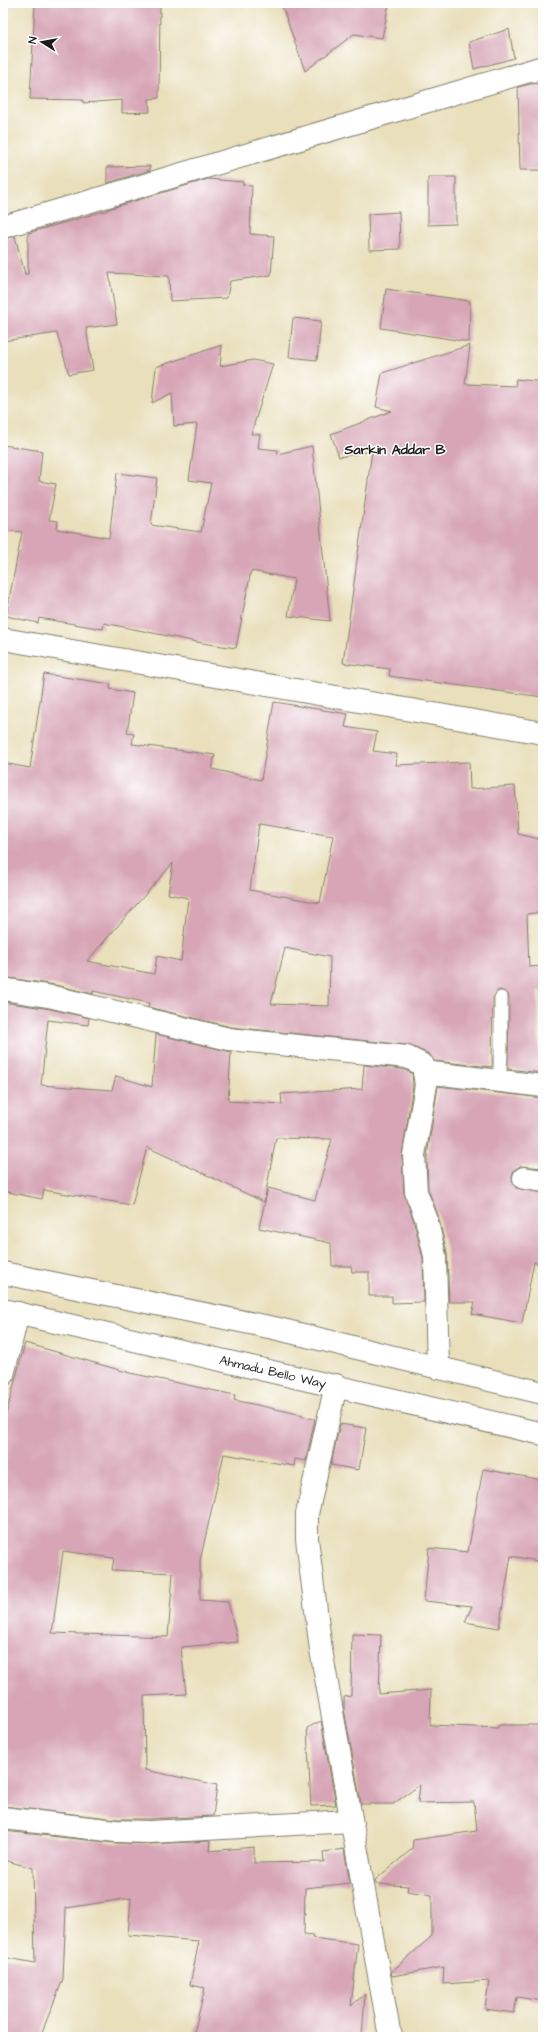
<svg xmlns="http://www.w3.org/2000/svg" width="546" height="2040" font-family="'Architects Daughter',sans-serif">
<rect width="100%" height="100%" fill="#fff"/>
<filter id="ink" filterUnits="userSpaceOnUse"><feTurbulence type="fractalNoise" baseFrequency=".025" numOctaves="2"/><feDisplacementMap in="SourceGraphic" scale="8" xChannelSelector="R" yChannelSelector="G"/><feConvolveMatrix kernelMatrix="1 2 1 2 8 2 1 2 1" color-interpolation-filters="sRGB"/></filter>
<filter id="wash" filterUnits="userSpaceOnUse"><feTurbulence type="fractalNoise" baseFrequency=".012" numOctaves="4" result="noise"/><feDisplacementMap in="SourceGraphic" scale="16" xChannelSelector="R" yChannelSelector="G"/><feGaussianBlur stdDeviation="0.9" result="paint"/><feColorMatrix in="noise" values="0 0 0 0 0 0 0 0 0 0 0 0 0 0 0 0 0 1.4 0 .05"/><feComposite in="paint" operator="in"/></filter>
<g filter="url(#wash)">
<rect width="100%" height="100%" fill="#e9dfbb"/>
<g id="blocks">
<g fill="#d7a5b6" fill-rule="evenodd">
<path d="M 35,3 L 160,3 L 159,98 L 149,99 L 150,112 L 122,113 L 122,100 L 83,103 L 83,100 L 30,99 Z"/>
<path d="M 281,3 L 389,3 L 382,38 L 354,34 L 305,71 Z"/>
<path d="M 509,29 L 514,58 L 474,69 L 469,42 Z"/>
<path d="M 543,83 L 543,170 L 520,170 L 518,87 L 530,84 Z"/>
<path d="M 150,166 L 150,170 L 107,183 L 107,167 Z"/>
<path d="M 428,177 L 456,177 L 456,224 L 428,225 Z"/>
<path d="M 208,179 L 243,182 L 243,185 L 252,186 L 250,234 L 274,236 L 271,275 L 230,281 L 227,298 L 170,301 L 169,276 L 109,273 L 117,324 L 86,328 L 93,370 L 69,374 L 57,333 L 3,341 L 3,239 L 15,236 L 25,274 L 28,274 L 28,233 L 108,210 L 108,209 Z"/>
<path d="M 399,212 L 400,249 L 369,250 L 368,214 Z"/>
<path d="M 386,289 L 470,301 L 469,342 L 381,328 Z"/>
<path d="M 293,318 L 321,321 L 317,360 L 289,357 Z"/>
<path d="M 222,345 L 220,366 L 253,360 L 273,364 L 251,434 L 260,434 L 258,448 L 278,450 L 277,454 L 312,446 L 330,621 L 288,616 L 294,579 L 251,571 L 236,648 L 202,643 L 104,623 L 103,629 L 39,618 L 38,623 L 6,616 L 22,532 L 3,530 L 3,445 L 42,451 L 39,481 L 56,484 L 49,520 L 58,521 L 57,529 L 109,538 L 117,473 L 157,478 L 151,525 L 201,532 L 211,483 L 189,480 L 197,424 L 174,426 L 172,393 L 152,403 L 156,367 Z"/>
<path d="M 470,345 L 465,384 L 515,386 L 516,379 L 543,382 L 543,616 L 539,639 L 543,640 L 543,697 L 389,676 L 390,669 L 343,663 L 372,451 L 339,457 L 331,434 L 392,411 L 376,407 L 382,373 Z"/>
<path d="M 44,674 L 111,684 L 110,689 L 133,693 L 127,733 L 134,734 L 132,744 L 215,755 L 212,769 L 261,780 L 274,702 L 348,714 L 345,727 L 377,732 L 373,751 L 397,754 L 396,765 L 469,762 L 470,789 L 515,786 L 518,834 L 543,840 L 543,912 L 527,914 L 529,967 L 543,966 L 543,991 L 538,991 L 539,1053 L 543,1054 L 542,1073 L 508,1069 L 509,998 L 508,994 L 501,990 L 497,991 L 493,998 L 492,1067 L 434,1061 L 429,1054 L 408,1045 L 231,1027 L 148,1007 L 149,1003 L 93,991 L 93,994 L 55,985 L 3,977 L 3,763 L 30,768 ZM 259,824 L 333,836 L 320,903 L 250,890 ZM 173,863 L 168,894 L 188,898 L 181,961 L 157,956 L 154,974 L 87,961 ZM 285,948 L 330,957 L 329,1006 L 271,1004 Z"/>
<path d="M 3,1002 L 51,1009 L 89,1018 L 88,1025 L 48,1020 L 41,1085 L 112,1090 L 116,1076 L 152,1087 L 156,1034 L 231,1052 L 228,1101 L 282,1104 L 281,1094 L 362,1089 L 364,1065 L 403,1069 L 412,1073 L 413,1085 L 402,1156 L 404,1193 L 414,1222 L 423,1258 L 424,1302 L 392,1303 L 392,1296 L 369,1296 L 369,1272 L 352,1272 L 351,1266 L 332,1266 L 331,1243 L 259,1228 L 268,1188 L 315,1200 L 332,1139 L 276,1138 L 264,1202 L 147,1147 L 132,1205 L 44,1190 L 42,1199 L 3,1191 Z"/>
<path d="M 438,1086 L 543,1098 L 543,1168 L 520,1166 L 514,1170 L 512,1176 L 513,1183 L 516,1188 L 543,1193 L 543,1264 L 534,1262 L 522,1323 L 472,1314 L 475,1302 L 449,1302 L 447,1253 L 438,1215 L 428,1189 L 427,1156 Z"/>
<path d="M 25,1343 L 130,1373 L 235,1395 L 234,1400 L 303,1415 L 303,1417 L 315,1419 L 306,1461 L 295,1459 L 294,1466 L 224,1454 L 200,1561 L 200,1600 L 228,1602 L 238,1642 L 181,1647 L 186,1694 L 144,1696 L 145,1770 L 217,1785 L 213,1816 L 150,1819 L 117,1819 L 3,1806 L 3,1426 ZM 63,1551 L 114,1558 L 112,1570 L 173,1573 L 168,1637 L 52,1633 Z"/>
<path d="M 340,1424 L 366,1428 L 359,1470 L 331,1465 Z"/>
<path d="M 483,1469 L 543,1480 L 543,1562 L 511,1556 L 499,1628 L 465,1622 L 472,1606 L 424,1601 L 429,1548 L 468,1552 Z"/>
<path d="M 352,1634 L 381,1635 L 379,1694 L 431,1690 L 430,1725 L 498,1728 L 498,1725 L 543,1725 L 543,2001 L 517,1997 L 514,2013 L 485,2009 L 489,1981 L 443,1984 L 444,1967 L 392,1976 L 391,1972 L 432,1936 L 432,1895 L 407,1891 L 408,1886 L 376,1884 L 375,1880 L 412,1849 L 413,1840 L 477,1831 L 474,1802 L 418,1803 L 420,1785 L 393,1804 L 361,1804 L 344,1709 L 344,1697 L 351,1696 Z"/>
<path d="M 321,1721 L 336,1805 L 311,1806 L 307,1728 Z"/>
<path d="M 3,1831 L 116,1843 L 151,1844 L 210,1841 L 209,1851 L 254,1847 L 254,1863 L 324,1862 L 323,1852 L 344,1849 L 350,1883 L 305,1888 L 304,1934 L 313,1935 L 312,1938 L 358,1944 L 351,2006 L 365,1994 L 362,2037 L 193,2037 L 205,1988 L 190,1985 L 199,1941 L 128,1935 L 131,1898 L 66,1908 L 63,1979 L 40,2037 L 3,2037 L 3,1957 L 35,1963 L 33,1868 L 3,1860 Z"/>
</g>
</g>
</g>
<g filter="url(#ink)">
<use href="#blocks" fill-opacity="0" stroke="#827e6c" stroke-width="1"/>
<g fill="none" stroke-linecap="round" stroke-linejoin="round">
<defs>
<path id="service" d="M 499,1081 L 501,1054 L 501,998"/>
<g id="minor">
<path d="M 3,227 L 543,67"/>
<path d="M 3,639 L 543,733"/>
<path d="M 3,989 L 53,997 L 229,1039 L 407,1057 L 423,1065 L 426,1085 L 414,1155 L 416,1192 L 426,1218 L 435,1256 L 438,1368"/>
<path d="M 424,1072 L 543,1086"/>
<path d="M 524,1178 L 543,1181"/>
<path d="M 3,1375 L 18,1313"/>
<path d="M 336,1385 L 307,1514 L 307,1539 L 321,1650 L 389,2031 L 392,2037"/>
<path d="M 3,1818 L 116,1831 L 150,1832 L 351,1821"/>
</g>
<g id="trunk">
<path d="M 3,1273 L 274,1328 L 543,1393"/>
<path d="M 3,1310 L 543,1434"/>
</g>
</defs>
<use href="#service" stroke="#827e6c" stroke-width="14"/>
<use href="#minor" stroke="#827e6c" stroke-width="24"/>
<use href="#trunk" stroke="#827e6c" stroke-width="24"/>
<use href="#service" stroke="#fff" stroke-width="13"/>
<use href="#minor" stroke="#fff" stroke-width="22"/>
<use href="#trunk" stroke="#fff" stroke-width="22"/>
</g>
</g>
<g text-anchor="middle" stroke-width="3" stroke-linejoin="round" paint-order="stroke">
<g font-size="13" fill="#1c1c1c" stroke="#fff">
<text transform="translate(273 1371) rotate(13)" y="5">Ahmadu Bello Way</text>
</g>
<g font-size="14" font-weight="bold" fill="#1c1c1c" stroke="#fff">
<text x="395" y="454">Sarkin Addar B</text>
</g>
</g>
<rect width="546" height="2040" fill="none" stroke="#fff" stroke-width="16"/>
<g transform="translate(42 42) rotate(281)" stroke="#ffffff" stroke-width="3" paint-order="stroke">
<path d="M0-3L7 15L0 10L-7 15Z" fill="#1c1c1c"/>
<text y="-6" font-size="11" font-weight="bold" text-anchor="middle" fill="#1c1c1c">N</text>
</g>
</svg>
